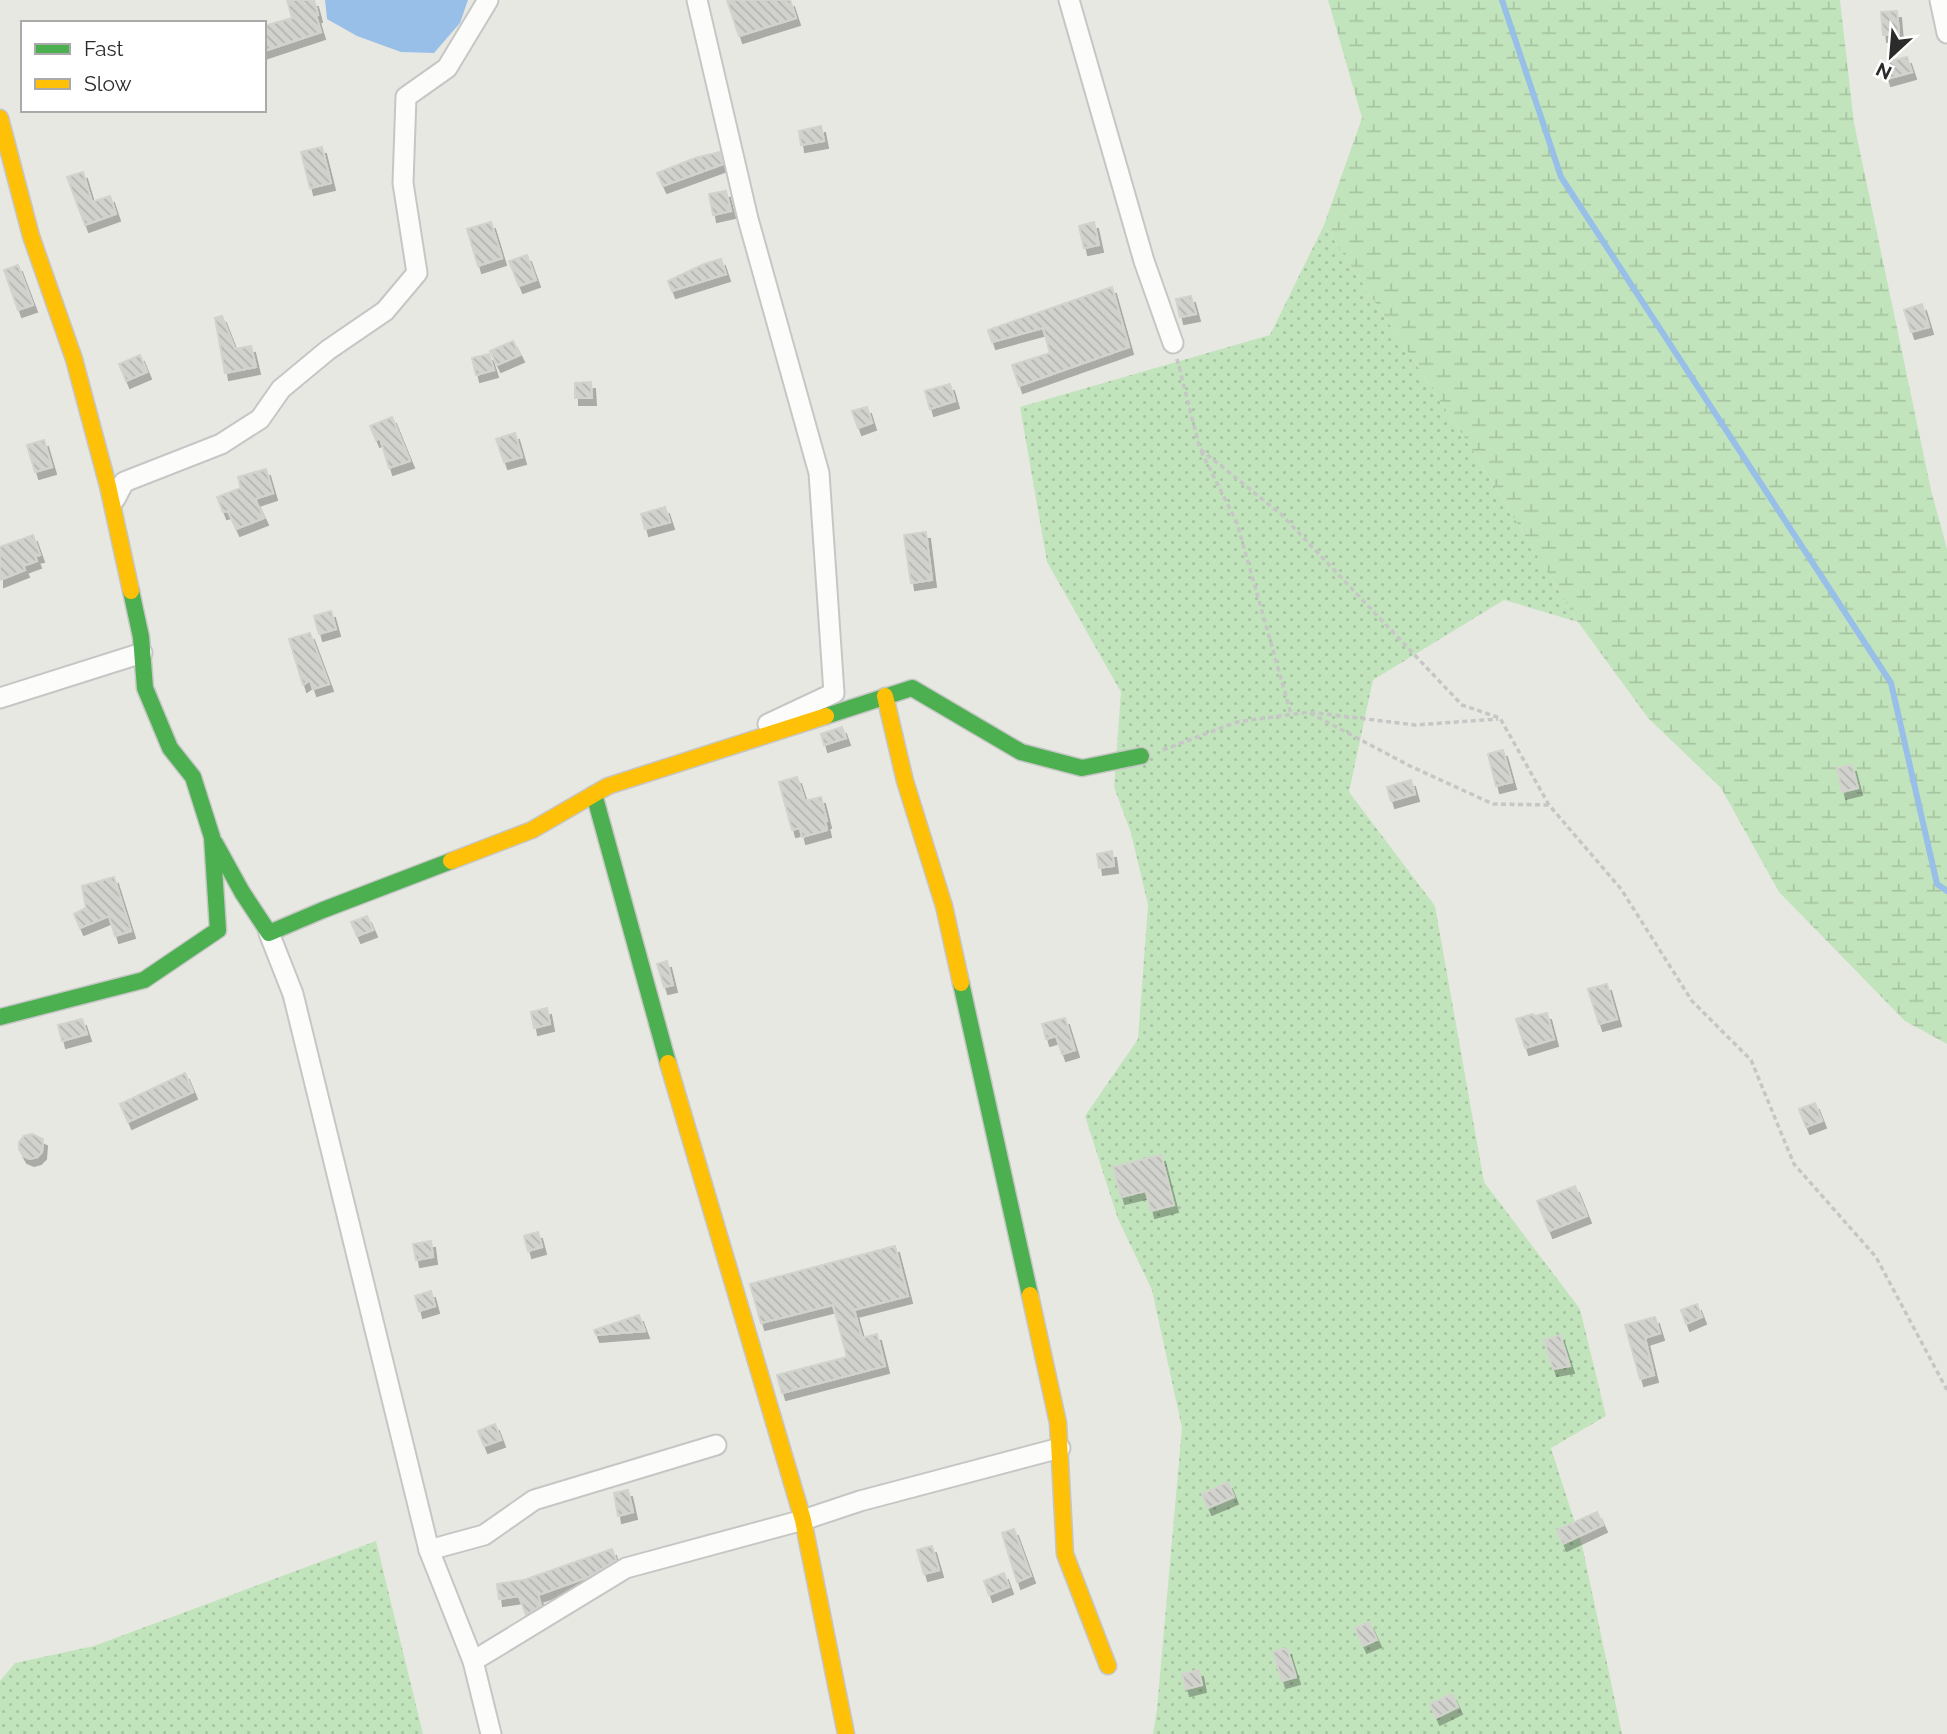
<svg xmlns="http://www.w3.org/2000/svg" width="1947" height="1734" font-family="Raleway,sans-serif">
<defs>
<pattern id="green-dots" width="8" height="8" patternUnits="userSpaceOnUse" patternTransform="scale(1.75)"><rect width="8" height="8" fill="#c2e4bc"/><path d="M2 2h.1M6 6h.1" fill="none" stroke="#a7c4a2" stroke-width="1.8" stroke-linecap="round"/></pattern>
<pattern id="wetland-marsh" width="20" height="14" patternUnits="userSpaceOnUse" patternTransform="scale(1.75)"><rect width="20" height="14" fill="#c2e4bc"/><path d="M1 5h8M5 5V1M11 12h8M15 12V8" fill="none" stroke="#a7c4a2"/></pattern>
<pattern id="building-back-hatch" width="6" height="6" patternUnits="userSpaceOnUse" patternTransform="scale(1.75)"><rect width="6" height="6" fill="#d1d1cd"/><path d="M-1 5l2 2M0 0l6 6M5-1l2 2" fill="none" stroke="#b4b4b0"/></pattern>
<filter id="shadow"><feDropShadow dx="4" dy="7" stdDeviation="0" flood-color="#0004"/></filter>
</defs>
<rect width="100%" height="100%" fill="#e8e8e2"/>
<g fill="url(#green-dots)">
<path d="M 1324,225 L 1470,446 L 1578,622 L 1504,600 L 1373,680 L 1349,792 L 1435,906 L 1484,1182 L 1580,1309 L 1606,1416 L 1551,1448 L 1582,1545 L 1622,1734 L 1153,1734 L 1157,1709 L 1182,1428 L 1152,1290 L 1118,1219 L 1085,1116 L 1138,1039 L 1148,905 L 1131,833 L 1114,787 L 1121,692 L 1047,562 L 1020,407 L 1270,335 Z"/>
<path d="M 376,1541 L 423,1734 L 0,1734 L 0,1681 L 15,1663 L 94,1646 Z"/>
</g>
<path fill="url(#wetland-marsh)" d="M 1328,0 L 1840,0 L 1854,123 L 1931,490 L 1947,549 L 1947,1044 L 1905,1021 L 1779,892 L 1721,788 L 1648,718 L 1578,622 L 1470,446 L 1324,225 L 1362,118 Z"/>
<path fill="#98bfe8" d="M 325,0 L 468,0 L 460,23 L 434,53 L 401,52 L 357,36 L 327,19 Z"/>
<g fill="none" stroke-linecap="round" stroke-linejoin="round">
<path stroke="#98bfe8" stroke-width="6" d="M 1502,0 L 1561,177 L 1891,683 L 1937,884 L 1947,891"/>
</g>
<g fill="url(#building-back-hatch)" stroke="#d3d3ce" stroke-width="2" filter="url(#shadow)">
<path d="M 287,0 L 314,0 L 318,15 L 316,16 L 321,32 L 264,51 L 264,26 L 292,18 Z"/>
<path d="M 727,0 L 790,0 L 796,18 L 739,36 Z"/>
<path d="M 1897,11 L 1899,34 L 1883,35 L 1881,12 Z"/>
<path d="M 1907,57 L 1912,72 L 1887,79 L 1882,63 Z"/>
<path d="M 821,126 L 824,141 L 801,145 L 799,131 Z"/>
<path d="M 322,147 L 331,183 L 310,188 L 301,152 Z"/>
<path d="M 720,152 L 723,164 L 663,186 L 657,173 L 695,158 Z"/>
<path d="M 83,172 L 92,202 L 110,196 L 116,214 L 85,225 L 67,177 Z"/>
<path d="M 726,191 L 731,211 L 713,215 L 709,194 Z"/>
<path d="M 491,222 L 502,258 L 478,266 L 467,229 Z"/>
<path d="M 1094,222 L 1099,245 L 1084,248 L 1079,226 Z"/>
<path d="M 527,255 L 536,280 L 519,286 L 509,261 Z"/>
<path d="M 721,259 L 726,274 L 672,291 L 668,281 L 704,264 Z"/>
<path d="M 18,265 L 33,305 L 18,310 L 4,270 Z"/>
<path d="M 1112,287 L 1129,347 L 1019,386 L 1012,365 L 1050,353 L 1043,328 L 992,342 L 988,330 Z"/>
<path d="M 1191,296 L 1196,314 L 1180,317 L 1176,299 Z"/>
<path d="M 1922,304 L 1929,327 L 1911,332 L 1904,310 Z"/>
<path d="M 222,316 L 235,349 L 251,346 L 256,367 L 225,373 L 215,318 Z"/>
<path d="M 513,341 L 520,355 L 497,365 L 490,351 Z"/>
<path d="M 489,354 L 494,370 L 476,375 L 472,358 Z"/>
<path d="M 140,355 L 147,372 L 126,381 L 119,364 Z"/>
<path d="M 591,382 L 592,398 L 575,398 L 575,383 Z"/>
<path d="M 950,384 L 955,401 L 930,409 L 925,391 Z"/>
<path d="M 867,407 L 872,423 L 858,428 L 852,411 Z"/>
<path d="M 392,417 L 410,461 L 389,468 L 380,438 L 376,440 L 370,426 Z"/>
<path d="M 515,433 L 522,457 L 504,462 L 496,439 Z"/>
<path d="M 44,440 L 52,467 L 35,472 L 27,445 Z"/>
<path d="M 266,469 L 273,493 L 255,499 L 264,518 L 236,529 L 228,511 L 223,512 L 217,497 L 241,488 L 238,477 Z"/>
<path d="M 665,507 L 670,522 L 645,529 L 641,514 Z"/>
<path d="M 926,532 L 932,580 L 911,583 L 904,535 Z"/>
<path d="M 33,535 L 40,555 L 35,556 L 37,561 L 23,566 L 25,570 L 0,580 L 0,547 Z"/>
<path d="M 331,611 L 336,629 L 319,634 L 314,616 Z"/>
<path d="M 310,633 L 329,684 L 313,689 L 310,680 L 303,685 L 289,639 Z"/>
<path d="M 842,727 L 846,738 L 824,745 L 821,734 Z"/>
<path d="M 1503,750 L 1512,782 L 1496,786 L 1488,754 Z"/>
<path d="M 1852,765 L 1858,788 L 1842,792 L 1837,768 Z"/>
<path d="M 797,777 L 805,801 L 821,797 L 827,821 L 825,821 L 827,830 L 802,837 L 800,828 L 792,830 L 779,782 Z"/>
<path d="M 1411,780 L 1415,794 L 1391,801 L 1387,787 Z"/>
<path d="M 1112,851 L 1114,866 L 1099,868 L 1097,854 Z"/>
<path d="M 114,877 L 131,931 L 115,936 L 109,916 L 80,928 L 74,914 L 86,908 L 82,886 Z"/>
<path d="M 367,916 L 373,930 L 357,936 L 351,922 Z"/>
<path d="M 667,961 L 673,985 L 664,987 L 657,964 Z"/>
<path d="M 1607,984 L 1617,1019 L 1599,1024 L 1588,989 Z"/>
<path d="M 547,1008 L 550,1024 L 534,1028 L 531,1012 Z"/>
<path d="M 1547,1013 L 1554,1039 L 1525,1048 L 1516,1019 L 1533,1014 L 1534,1016 Z"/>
<path d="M 1065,1018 L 1075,1050 L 1062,1054 L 1056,1036 L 1046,1039 L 1042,1024 Z"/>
<path d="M 82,1019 L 87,1034 L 62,1041 L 58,1025 Z"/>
<path d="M 185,1073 L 193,1092 L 128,1122 L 120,1104 Z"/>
<path d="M 1815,1103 L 1822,1121 L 1806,1127 L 1799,1109 Z"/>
<path d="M 32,1134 L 43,1139 L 42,1152 L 37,1157 L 30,1159 L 23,1156 L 19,1149 L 19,1142 L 24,1136 Z"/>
<path d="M 1161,1155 L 1174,1205 L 1151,1211 L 1146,1191 L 1121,1197 L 1113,1167 Z"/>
<path d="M 1575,1186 L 1587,1216 L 1549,1231 L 1537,1201 Z"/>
<path d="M 538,1232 L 542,1247 L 528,1251 L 524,1236 Z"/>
<path d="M 431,1241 L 433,1257 L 416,1260 L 413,1244 Z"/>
<path d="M 895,1246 L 908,1296 L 854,1310 L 862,1338 L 877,1334 L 885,1366 L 782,1393 L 777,1375 L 847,1357 L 833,1305 L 761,1323 L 750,1284 Z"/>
<path d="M 431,1291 L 435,1306 L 419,1311 L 415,1296 Z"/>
<path d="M 1697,1304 L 1702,1317 L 1686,1324 L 1681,1310 Z"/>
<path d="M 639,1315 L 645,1331 L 596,1335 L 594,1330 Z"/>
<path d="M 1655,1317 L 1660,1333 L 1645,1338 L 1654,1375 L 1640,1379 L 1625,1325 Z"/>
<path d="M 1560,1335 L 1570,1366 L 1553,1369 L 1544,1340 Z"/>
<path d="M 495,1424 L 501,1440 L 484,1446 L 478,1431 Z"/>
<path d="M 1228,1482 L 1234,1497 L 1208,1508 L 1202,1494 Z"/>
<path d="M 628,1490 L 633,1512 L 618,1516 L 614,1493 Z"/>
<path d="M 1597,1512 L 1603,1525 L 1563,1544 L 1557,1530 Z"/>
<path d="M 1014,1529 L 1031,1576 L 1017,1582 L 1002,1533 Z"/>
<path d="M 932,1546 L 939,1570 L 924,1574 L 917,1550 Z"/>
<path d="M 612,1549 L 616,1560 L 588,1577 L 538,1595 L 541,1605 L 526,1615 L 519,1596 L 499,1599 L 497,1584 L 524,1580 Z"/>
<path d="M 1004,1573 L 1009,1587 L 989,1595 L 984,1581 Z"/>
<path d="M 1369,1622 L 1377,1640 L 1363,1646 L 1355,1628 Z"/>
<path d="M 1287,1648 L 1296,1677 L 1282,1681 L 1273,1652 Z"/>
<path d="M 1199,1670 L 1202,1685 L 1186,1689 L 1182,1674 Z"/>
<path d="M 1452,1694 L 1458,1707 L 1436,1718 L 1430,1704 Z"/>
</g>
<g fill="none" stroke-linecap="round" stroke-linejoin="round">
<defs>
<g id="street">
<path d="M 697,0 L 748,219 L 819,473 L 834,693 L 768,724"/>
<path d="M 1069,0 L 1144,261 L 1173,343"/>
<path d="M 1940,0 L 1947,33"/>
<path d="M 115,499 L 124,482 L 221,444 L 260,419 L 281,389 L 328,350 L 385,311 L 417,273 L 403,183 L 406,97 L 447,68 L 488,0"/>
<path d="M 0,698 L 142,653"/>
<path d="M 269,933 L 293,994 L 429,1550 L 473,1661 L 491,1734"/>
<path d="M 429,1550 L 484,1535 L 534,1500 L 716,1445"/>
<path d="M 473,1661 L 626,1568 L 803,1520 L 860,1501 L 1060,1448"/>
</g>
<g id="fast">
<path d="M 826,716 L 912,688 L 1021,752 L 1082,768 L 1141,756"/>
<path d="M 594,794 L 668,1063"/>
<path d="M 215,843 L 242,892 L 269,933 L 323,910 L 451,861"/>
<path d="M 961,983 L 1030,1295"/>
<path d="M 0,1017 L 144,980 L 218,930 L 212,837 L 193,777 L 170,748 L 145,688 L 141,637 L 131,591"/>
</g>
<g id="slow">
<path d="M 0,118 L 31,236 L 74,359 L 108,486 L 131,591"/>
<path d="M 885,696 L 905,781 L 944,906 L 961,983"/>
<path d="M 451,861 L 532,830 L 608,786 L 826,716"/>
<path d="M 668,1063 L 803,1520 L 846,1734"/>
<path d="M 1030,1295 L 1058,1423 L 1065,1554 L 1108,1666"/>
</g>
</defs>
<use href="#street" stroke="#c6c6c6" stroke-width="23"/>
<use href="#fast" stroke="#c6c6c6" stroke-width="19"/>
<use href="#slow" stroke="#c6c6c6" stroke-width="19"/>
<g stroke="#c6c6c6" stroke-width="3.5" stroke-dasharray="5 3.5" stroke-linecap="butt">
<path d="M 1177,359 L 1200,449 L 1282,515 L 1462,705 L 1500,718 L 1549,805 L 1621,889 L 1692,1001 L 1751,1060 L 1794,1164 L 1876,1257 L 1947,1390"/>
<path d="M 1201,451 L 1237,523 L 1291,714"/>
<path d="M 1310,713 L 1410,766 L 1493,804 L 1549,805"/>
<path d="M 1163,750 L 1237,722 L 1309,712 L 1415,725 L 1498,719"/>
</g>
<use href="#street" stroke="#fcfcfb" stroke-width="19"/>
<use href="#fast" stroke="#4caf50" stroke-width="16"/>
<use href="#slow" stroke="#ffc107" stroke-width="16"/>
</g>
<rect x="21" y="21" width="245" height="91" fill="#ffffff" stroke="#aaaaaa" stroke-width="2"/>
<rect x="35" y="44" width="35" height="10" fill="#4caf50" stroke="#aaaaaa" stroke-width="2"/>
<text x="84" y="56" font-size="21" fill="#2b2b2b">Fast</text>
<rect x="35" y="79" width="35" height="10" fill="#ffc107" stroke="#aaaaaa" stroke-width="2"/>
<text x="84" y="91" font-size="21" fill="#2b2b2b">Slow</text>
<g transform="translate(1891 56) rotate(206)" stroke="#ffffff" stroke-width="5" paint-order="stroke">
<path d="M0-5L12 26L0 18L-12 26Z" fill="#2b2b2b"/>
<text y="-10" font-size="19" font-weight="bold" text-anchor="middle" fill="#2b2b2b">N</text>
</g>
</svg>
